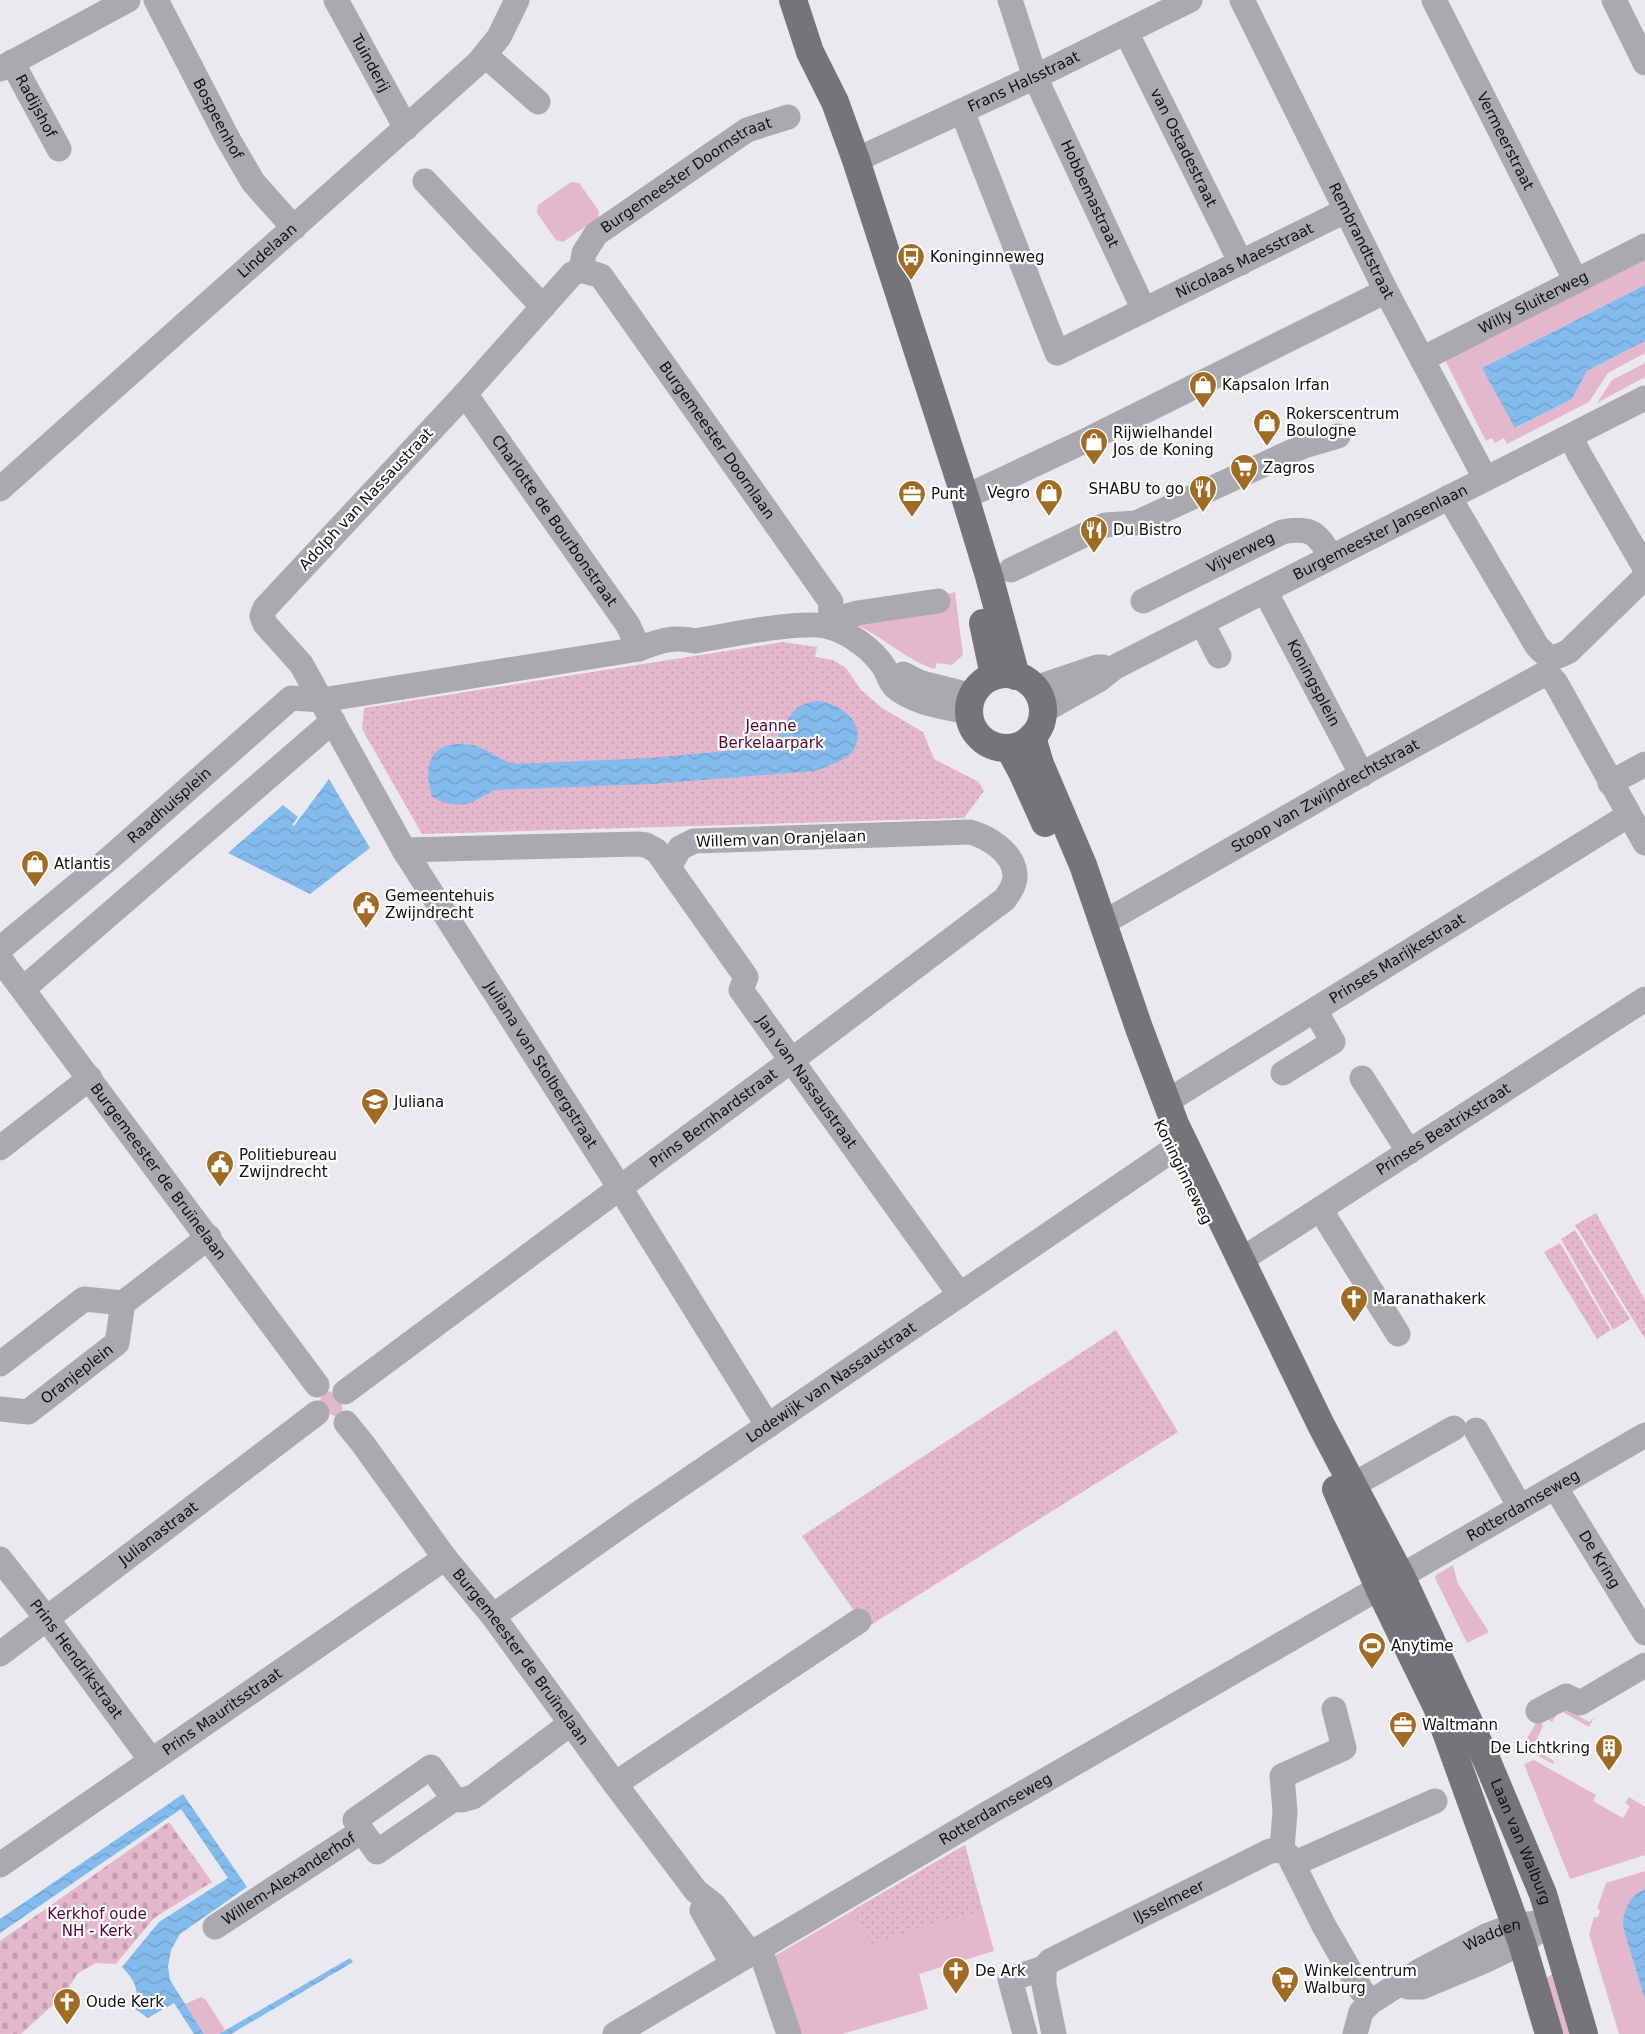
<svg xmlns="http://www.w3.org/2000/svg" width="1645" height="2034" font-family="'DejaVu Sans',sans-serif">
<defs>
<pattern id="cemetery-stones" width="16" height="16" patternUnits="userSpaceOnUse" patternTransform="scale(1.25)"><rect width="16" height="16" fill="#e4b8ca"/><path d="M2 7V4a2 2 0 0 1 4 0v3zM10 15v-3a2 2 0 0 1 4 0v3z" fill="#c39dac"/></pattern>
<pattern id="park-dots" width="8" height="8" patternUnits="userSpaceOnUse" patternTransform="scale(1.25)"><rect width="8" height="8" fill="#e4b8ca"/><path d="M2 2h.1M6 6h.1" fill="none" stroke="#c39dac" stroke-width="1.8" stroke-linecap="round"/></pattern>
<pattern id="water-waves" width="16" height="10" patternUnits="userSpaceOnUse" patternTransform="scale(1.25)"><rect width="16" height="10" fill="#83bbec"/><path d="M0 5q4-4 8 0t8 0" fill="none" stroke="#70a0c9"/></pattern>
</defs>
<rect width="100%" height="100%" fill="#ebe9f0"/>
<g fill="#e4b8ca">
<path d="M 571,182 L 579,183 L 599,211 L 598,218 L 563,242 L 556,240 L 537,213 L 538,205 Z"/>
<path d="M 1645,256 L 1645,285 L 1482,368 L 1516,428 L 1572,399 L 1587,371 L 1645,341 L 1645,353 L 1608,373 L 1589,402 L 1507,444 L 1504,438 L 1495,443 L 1492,438 L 1486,441 L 1446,362 L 1447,359 Z"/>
<path d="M 1645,363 L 1645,377 L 1597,403 L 1612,380 Z"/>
<path d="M 955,592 L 963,655 L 952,665 L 937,663 L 935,669 C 905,660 883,636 854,624 Z"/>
<path d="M 327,1391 C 336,1392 345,1404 342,1414 L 337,1417 L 330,1414 L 320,1400 L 323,1393 Z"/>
<path d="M 1453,1565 L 1458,1584 L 1489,1632 L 1467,1643 L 1435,1578 L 1436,1575 Z"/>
<path d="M 1565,1708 L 1589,1722 L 1594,1718 L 1589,1727 L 1559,1710 L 1552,1722 L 1547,1719 L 1545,1722 L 1541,1716 Z"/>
<path d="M 1540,1721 L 1543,1726 L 1536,1741 L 1542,1745 L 1539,1752 L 1554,1761 L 1553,1764 L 1535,1754 L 1532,1755 L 1528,1744 L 1525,1742 L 1536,1723 Z"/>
<path d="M 1534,1760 L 1596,1795 L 1593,1801 L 1623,1818 L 1630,1806 L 1625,1803 L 1629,1797 L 1645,1807 L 1645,1855 L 1570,1879 L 1524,1764 Z"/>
<path d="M 965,1845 L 994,1951 L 919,1974 L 928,2009 L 842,2034 L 798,2034 L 773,1957 Z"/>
<path d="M 1645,1871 L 1645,1889 L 1641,1890 L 1623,1927 L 1645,2001 L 1645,2034 L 1619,2034 L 1589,1934 L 1594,1917 L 1598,1917 L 1600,1910 L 1597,1909 L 1606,1883 Z"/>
<path d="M 1554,1973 L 1571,2034 L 1555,2034 L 1540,1982 Z"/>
<path d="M 201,1997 L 206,2000 L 225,2030 L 219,2034 L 204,2034 L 185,2004 Z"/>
</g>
<path fill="url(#cemetery-stones)" d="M 169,1822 L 212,1882 L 154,1918 L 116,1964 L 96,1963 L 77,1974 L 65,1994 L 21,2034 L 0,2034 L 0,1941 Z"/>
<g fill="url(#park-dots)">
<path d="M 783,642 L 817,647 L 815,657 L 833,660 L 846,668 L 861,690 L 882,708 L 923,732 L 934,759 L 979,782 L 984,791 L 964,818 L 422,834 L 362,729 L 364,708 Z"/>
<path d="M 1596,1213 L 1645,1300 L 1645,1339 L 1575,1225 Z"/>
<path d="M 1575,1230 L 1630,1319 L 1613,1330 L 1561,1239 Z"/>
<path d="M 1560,1243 L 1611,1330 L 1597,1339 L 1544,1252 Z"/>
<path d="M 1116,1330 L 1178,1432 L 866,1628 L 802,1536 Z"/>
<path d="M 965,1845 L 982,1910 L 871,1944 L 853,1910 Z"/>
</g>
<g fill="url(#water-waves)">
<path d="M 1645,285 L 1645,341 L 1587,371 L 1572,399 L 1515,428 L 1482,368 Z"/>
<path d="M 818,701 C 838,702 865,722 856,744 C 854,748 853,752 850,754 C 841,762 827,766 815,771 L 652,784 L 495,790 C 486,794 478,800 470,803 C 457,807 443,803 432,797 C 425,773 425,747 456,744 C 463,744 473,744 479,747 C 492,752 501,761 515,764 L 650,758 L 761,748 C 793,736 779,705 818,701 Z"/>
<path d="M 329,779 L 370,848 L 310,894 L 228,853 L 283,805 L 298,817 L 292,825 L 294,826 Z"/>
<path d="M 183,1794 L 247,1887 L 180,1934 L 171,1950 L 168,1967 L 170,1980 L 204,2034 L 194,2034 L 174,2003 L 148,2018 L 135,2009 C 140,1991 135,1980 122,1967 L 159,1922 L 228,1878 L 181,1809 L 0,1933 L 0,1919 Z"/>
<path d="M 1645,1889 L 1645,2001 L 1623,1927 C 1622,1913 1630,1894 1645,1889 Z"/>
<path d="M 350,1958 L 353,1962 L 231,2034 L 219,2034 Z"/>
</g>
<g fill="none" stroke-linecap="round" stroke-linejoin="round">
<g stroke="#a9aaad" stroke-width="25">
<path id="s1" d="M 156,0 L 228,139 L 253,182 L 294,228"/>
<path id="s2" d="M 336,0 L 406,128"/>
<path id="s3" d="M 1010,0 L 1035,77 L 1144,310"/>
<path id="s4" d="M 1242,0 L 1386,291 L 1485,478"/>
<path id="s5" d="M 1434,0 L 1576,281"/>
<path d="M 1614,0 L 1645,63"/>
<path id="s6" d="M 1126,32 L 1241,263"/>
<path d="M 485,55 L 538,102"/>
<path id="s7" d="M 12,62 L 59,149"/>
<path d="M 0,69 L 128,0"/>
<path id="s8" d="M 962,111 L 1057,353 L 1345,211"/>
<path id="s9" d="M 856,160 L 1035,77 L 1190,0"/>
<path d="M 425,181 L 543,307"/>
<path id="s10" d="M 581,270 L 572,274 L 465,394 L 265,608 L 262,616 L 265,624 L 301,664 L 404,850 L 620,1188 L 768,1426"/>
<path id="s11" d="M 581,270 L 601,276 L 831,602 L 830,627"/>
<path id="s12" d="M 581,270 L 584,253 L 596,234 L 747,130 L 788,117"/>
<path id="s13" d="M 1422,359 L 1645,246"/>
<path id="s14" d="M 465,394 L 628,625 L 639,649"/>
<path d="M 1571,437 L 1579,454 L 1645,568"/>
<path id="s15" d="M 0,489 L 478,63 L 499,37 L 517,0"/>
<path d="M 965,497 L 1091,438 L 1386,291"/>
<path d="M 1449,497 L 1537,646 C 1549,659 1553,660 1569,651 L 1645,577"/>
<path d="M 1011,570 L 1105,525 L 1136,523 L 1304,446 L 1338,436"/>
<path id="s16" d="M 1265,591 L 1362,775"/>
<path id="s17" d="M 1143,601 L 1282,532 C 1311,527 1317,532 1331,557"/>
<path d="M 1202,623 L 1219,656"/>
<path d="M 830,627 L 844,617 L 857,613 L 938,601"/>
<path d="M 903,674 L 921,683 L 973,696"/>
<path d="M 1035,688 L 1097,667 L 1103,667"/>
<path id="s18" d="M 1043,711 L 1100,679 L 1115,667 L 1645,398"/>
<path d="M 1610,783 L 1645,764"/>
<path id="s19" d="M 404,850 L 638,844 L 646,845 L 657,851 L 746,977 L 741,990 L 960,1295"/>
<path id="s20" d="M 1103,923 L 1371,769 L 1544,674 L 1549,675 L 1556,683 L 1645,843"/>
<path id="s21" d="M 0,949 L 111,857 L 291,698 L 322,700 L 639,649 C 658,641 674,636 695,641 C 726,636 804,619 830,627 C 851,634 872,649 884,667 C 888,673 890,683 895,687 C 912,703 947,707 970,713"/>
<path id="s22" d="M 0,959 L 317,1385"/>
<path d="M 23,989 L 333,721"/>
<path d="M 1283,1073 L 1333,1042 L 1315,1010"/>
<path d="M 1362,1078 L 1409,1152"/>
<path id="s23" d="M 1166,1102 L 1629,815"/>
<path d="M 0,1148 L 90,1078"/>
<path d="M 1320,1209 L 1398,1334"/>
<path id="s24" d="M 1241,1260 L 1645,999"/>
<path d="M 0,1364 L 84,1299 L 123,1303 L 209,1237"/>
<path id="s25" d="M 345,1392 L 792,1060 L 1005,899 C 1010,892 1016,883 1015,874 C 1013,852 988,837 970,832 L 694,841 L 680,848 L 669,867"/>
<path id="s26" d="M 0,1409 L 28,1412 L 117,1343 L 123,1303"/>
<path id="s27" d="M 346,1423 L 363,1444 L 445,1558 L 493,1616 L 615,1784 L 696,1891 L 714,1905 L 750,1953"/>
<path d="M 1476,1430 L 1520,1507"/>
<path d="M 1353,1485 L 1454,1428"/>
<path id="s28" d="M 1555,1487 L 1645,1633"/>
<path id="s29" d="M 0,1559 L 47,1619 L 151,1760"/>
<path id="s30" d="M 1401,1576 L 1645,1435"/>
<path id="s31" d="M 493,1616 L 635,1516 L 1171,1151"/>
<path id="s32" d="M 0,1654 L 317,1413"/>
<path d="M 1538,1711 L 1566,1696 L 1580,1703 L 1645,1665"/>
<path d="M 615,1784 L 859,1621"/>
<path d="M 362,1831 L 355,1820 L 431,1767 L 454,1799"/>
<path d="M 1282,1850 L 1285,1811 L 1282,1776 L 1344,1748 L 1334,1709"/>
<path d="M 1293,1864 L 1324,1926 L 1361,1990 L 1371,2002"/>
<path id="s33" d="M 0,1865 L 445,1558"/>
<path d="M 702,1910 L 732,1963"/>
<path id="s34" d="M 215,1927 L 362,1831 L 377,1852 L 454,1799 L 462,1800 L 473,1797 L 571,1723"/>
<path d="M 757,1949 L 764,1961 L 789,2034"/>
<path id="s35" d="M 1044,1968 L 1050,1961 L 1270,1851 L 1282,1850 L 1289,1856 L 1293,1864 L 1435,1801"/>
<path d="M 1044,1968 L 1044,1985 L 1054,2034"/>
<path d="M 1408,1987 L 1422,1987 L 1482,1962 L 1522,1943 L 1537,1932"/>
<path id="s36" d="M 615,2034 L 990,1812 L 1379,1588"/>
<path d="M 1025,2034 L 1010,1979 L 1044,1968"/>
<path id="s37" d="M 1355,2034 L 1361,2012 L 1371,2002 L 1421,1970 L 1486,1936 L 1515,1925 L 1550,1922"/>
</g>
<g stroke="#73757a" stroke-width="28">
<path d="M 793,0 L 810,52 L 835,102 L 856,160 L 965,497 L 989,576 L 1016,676"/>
<path d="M 983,623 L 994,676"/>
<circle cx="1006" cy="711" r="37"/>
<path id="s38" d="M 1032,737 L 1040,764 L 1083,865 L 1139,1028 L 1175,1124 L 1321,1425 L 1401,1576 L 1487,1761 L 1543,1894 L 1584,2034"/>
<path d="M 1009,748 L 1022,772 L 1045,823"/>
<path d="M 1336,1489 L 1379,1588 L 1437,1707 L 1522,1943 L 1549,2034"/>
</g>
</g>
<defs>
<symbol id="bus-pin" viewBox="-11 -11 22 30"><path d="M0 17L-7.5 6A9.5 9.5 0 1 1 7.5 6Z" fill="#a06c24" stroke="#fff"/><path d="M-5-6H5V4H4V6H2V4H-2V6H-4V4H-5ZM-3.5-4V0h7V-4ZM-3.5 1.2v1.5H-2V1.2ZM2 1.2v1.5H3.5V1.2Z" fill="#fff"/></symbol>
<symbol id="shop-pin" viewBox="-11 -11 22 30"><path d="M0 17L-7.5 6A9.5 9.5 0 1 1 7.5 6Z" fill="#a06c24" stroke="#fff"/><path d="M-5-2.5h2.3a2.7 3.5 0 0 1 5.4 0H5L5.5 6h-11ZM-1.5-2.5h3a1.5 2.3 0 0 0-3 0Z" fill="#fff"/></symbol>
<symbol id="supermarket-pin" viewBox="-11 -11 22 30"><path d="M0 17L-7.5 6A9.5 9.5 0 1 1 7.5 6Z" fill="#a06c24" stroke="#fff"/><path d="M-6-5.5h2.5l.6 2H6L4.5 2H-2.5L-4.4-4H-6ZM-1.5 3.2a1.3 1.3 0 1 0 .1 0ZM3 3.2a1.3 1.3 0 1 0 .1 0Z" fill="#fff"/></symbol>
<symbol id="restaurant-pin" viewBox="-11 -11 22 30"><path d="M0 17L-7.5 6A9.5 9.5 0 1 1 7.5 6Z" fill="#a06c24" stroke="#fff"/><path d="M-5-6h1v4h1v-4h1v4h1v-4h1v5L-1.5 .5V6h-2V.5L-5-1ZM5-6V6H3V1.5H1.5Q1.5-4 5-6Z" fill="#fff"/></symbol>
<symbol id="office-pin" viewBox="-11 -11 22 30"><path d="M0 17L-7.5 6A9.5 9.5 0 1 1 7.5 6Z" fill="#a06c24" stroke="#fff"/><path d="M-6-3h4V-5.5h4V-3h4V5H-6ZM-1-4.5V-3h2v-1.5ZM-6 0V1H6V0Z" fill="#fff"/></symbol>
<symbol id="civic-pin" viewBox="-11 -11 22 30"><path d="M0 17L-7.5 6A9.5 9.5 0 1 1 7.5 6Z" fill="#a06c24" stroke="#fff"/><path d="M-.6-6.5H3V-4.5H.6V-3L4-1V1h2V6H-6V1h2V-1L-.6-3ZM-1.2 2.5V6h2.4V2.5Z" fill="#fff"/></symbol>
<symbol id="school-pin" viewBox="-11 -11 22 30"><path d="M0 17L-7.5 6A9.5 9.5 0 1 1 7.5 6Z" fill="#a06c24" stroke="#fff"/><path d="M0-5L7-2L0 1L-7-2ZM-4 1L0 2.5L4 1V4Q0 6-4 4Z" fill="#fff"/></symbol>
<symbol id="church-pin" viewBox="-11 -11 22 30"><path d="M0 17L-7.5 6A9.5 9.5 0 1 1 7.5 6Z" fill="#a06c24" stroke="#fff"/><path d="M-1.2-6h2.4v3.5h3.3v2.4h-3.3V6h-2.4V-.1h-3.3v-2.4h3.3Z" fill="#fff"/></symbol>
<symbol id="stadium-pin" viewBox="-11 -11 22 30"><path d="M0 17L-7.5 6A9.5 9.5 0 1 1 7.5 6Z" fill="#a06c24" stroke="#fff"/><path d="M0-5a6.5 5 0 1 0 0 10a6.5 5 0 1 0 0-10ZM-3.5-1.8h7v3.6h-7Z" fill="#fff"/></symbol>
<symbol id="building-pin" viewBox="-11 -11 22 30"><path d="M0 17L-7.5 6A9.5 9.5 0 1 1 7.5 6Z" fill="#a06c24" stroke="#fff"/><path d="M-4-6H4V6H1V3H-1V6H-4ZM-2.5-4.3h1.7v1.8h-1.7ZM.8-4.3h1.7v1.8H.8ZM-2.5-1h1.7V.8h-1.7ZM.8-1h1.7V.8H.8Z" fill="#fff"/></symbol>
</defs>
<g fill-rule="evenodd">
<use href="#bus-pin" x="895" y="241" width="32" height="43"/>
<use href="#shop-pin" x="1187" y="369" width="32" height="43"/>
<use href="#shop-pin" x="1251" y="407" width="32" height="43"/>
<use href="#shop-pin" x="1078" y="426" width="32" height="43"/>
<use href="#supermarket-pin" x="1228" y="452" width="32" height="43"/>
<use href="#restaurant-pin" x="1187" y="473" width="32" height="43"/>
<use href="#shop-pin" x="1033" y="477" width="32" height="43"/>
<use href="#office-pin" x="896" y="478" width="32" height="43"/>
<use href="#restaurant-pin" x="1078" y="514" width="32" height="43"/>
<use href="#shop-pin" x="19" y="848" width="32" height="43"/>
<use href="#civic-pin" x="350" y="889" width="32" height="43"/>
<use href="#school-pin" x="359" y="1086" width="32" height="43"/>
<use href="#civic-pin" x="204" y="1148" width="32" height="43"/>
<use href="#church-pin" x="1338" y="1283" width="32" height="43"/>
<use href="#stadium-pin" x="1356" y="1630" width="32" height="43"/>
<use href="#office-pin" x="1387" y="1709" width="32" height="43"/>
<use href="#building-pin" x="1593" y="1732" width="32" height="43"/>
<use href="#church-pin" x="940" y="1955" width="32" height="43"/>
<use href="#supermarket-pin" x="1269" y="1964" width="32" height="43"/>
<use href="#church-pin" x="51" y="1986" width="32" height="43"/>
</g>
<g text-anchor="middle" stroke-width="4.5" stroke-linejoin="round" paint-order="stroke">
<g font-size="15" fill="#101012" stroke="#fff">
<text dy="5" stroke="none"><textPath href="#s2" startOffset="72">Tuinderij</textPath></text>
<text dy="5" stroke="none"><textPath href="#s9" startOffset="185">Frans Halsstraat</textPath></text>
<text dy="5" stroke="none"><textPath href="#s7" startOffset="50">Radijshof</textPath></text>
<text dy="5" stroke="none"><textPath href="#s1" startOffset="134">Bospeenhof</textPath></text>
<text dy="5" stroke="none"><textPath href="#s5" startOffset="158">Vermeerstraat</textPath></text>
<text dy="5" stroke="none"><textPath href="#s6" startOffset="129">van Ostadestraat</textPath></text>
<text dy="5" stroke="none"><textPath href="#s12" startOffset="148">Burgemeester Doornstraat</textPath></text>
<text dy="5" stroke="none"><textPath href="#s3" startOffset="210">Hobbemastraat</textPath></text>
<text dy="5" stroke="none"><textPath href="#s4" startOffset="269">Rembrandtstraat</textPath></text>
<text dy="5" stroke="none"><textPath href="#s15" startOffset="358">Lindelaan</textPath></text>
<text dy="5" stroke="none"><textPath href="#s8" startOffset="469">Nicolaas Maesstraat</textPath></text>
<text dy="5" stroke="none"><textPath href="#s13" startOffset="125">Willy Sluiterweg</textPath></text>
<text dy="5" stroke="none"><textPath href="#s11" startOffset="222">Burgemeester Doornlaan</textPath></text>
<text transform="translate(366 499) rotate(-47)" y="5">Adolph van Nassaustraat</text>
<text dy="5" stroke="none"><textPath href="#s14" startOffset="155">Charlotte de Bourbonstraat</textPath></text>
<text dy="5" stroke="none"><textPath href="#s18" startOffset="382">Burgemeester Jansenlaan</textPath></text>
<text dy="5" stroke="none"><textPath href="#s17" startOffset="109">Vijverweg</textPath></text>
<text dy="5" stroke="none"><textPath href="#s16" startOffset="104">Koningsplein</textPath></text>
<text dy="5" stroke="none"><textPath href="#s20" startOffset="256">Stoop van Zwijndrechtstraat</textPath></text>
<text dy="5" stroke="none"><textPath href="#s21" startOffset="222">Raadhuisplein</textPath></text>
<text transform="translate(781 839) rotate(-2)" y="5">Willem van Oranjelaan</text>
<text dy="5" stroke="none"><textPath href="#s23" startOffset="272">Prinses Marijkestraat</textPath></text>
<text dy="5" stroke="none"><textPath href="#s10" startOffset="1002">Juliana van Stolbergstraat</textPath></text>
<text dy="5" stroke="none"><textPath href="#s19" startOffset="536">Jan van Nassaustraat</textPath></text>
<text dy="5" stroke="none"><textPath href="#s25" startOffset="459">Prins Bernhardstraat</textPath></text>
<text dy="5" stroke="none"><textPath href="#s24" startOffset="241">Prinses Beatrixstraat</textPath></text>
<text dy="5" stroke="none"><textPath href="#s22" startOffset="265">Burgemeester de Bruïnelaan</textPath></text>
<text transform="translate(1183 1172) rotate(64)" y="5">Koninginneweg</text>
<text dy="5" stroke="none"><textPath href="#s26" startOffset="90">Oranjeplein</textPath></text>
<text dy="5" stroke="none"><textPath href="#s31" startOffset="411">Lodewijk van Nassaustraat</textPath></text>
<text dy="5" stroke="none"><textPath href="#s30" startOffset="141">Rotterdamseweg</textPath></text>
<text dy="5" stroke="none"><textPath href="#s32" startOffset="199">Julianastraat</textPath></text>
<text dy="5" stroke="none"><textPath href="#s28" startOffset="85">De Kring</textPath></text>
<text dy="5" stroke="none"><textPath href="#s27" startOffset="292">Burgemeester de Bruïnelaan</textPath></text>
<text dy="5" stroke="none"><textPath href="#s29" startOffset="126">Prins Hendrikstraat</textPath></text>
<text dy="5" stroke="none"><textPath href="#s33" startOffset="270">Prins Mauritsstraat</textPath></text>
<text dy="5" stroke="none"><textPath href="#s36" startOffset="442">Rotterdamseweg</textPath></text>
<text dy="5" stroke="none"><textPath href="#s38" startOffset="1210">Laan van Walburg</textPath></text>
<text dy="5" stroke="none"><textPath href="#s34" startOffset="88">Willem-Alexanderhof</textPath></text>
<text dy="5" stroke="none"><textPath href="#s35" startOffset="142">IJsselmeer</textPath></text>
<text dy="5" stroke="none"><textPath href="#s37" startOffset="176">Wadden</textPath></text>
</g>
<g font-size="15" fill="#101012" stroke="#fff" text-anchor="start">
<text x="930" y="262">Koninginneweg</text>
<text x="1222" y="390">Kapsalon Irfan</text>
<text x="1286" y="419">Rokerscentrum<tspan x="1286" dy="17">Boulogne</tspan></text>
<text x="1113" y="438">Rijwielhandel<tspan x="1113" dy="17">Jos de Koning</tspan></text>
<text x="1263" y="473">Zagros</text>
<text x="1184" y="494" text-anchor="end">SHABU to go</text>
<text x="1030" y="498" text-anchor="end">Vegro</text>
<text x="931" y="499">Punt</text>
<text x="1113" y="535">Du Bistro</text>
<text x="54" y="869">Atlantis</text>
<text x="385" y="901">Gemeentehuis<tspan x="385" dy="17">Zwijndrecht</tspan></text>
<text x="394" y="1107">Juliana</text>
<text x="239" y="1160">Politiebureau<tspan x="239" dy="17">Zwijndrecht</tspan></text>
<text x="1373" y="1304">Maranathakerk</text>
<text x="1391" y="1651">Anytime</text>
<text x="1422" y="1730">Waltmann</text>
<text x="1590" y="1753" text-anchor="end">De Lichtkring</text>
<text x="975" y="1976">De Ark</text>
<text x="1304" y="1976">Winkelcentrum<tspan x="1304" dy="17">Walburg</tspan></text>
<text x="86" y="2007">Oude Kerk</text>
</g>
<g font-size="15" fill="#570336" stroke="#fff">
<text x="771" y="731">Jeanne<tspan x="771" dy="17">Berkelaarpark</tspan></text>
<text x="97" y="1919">Kerkhof oude<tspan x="97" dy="17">NH - Kerk</tspan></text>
</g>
</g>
</svg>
